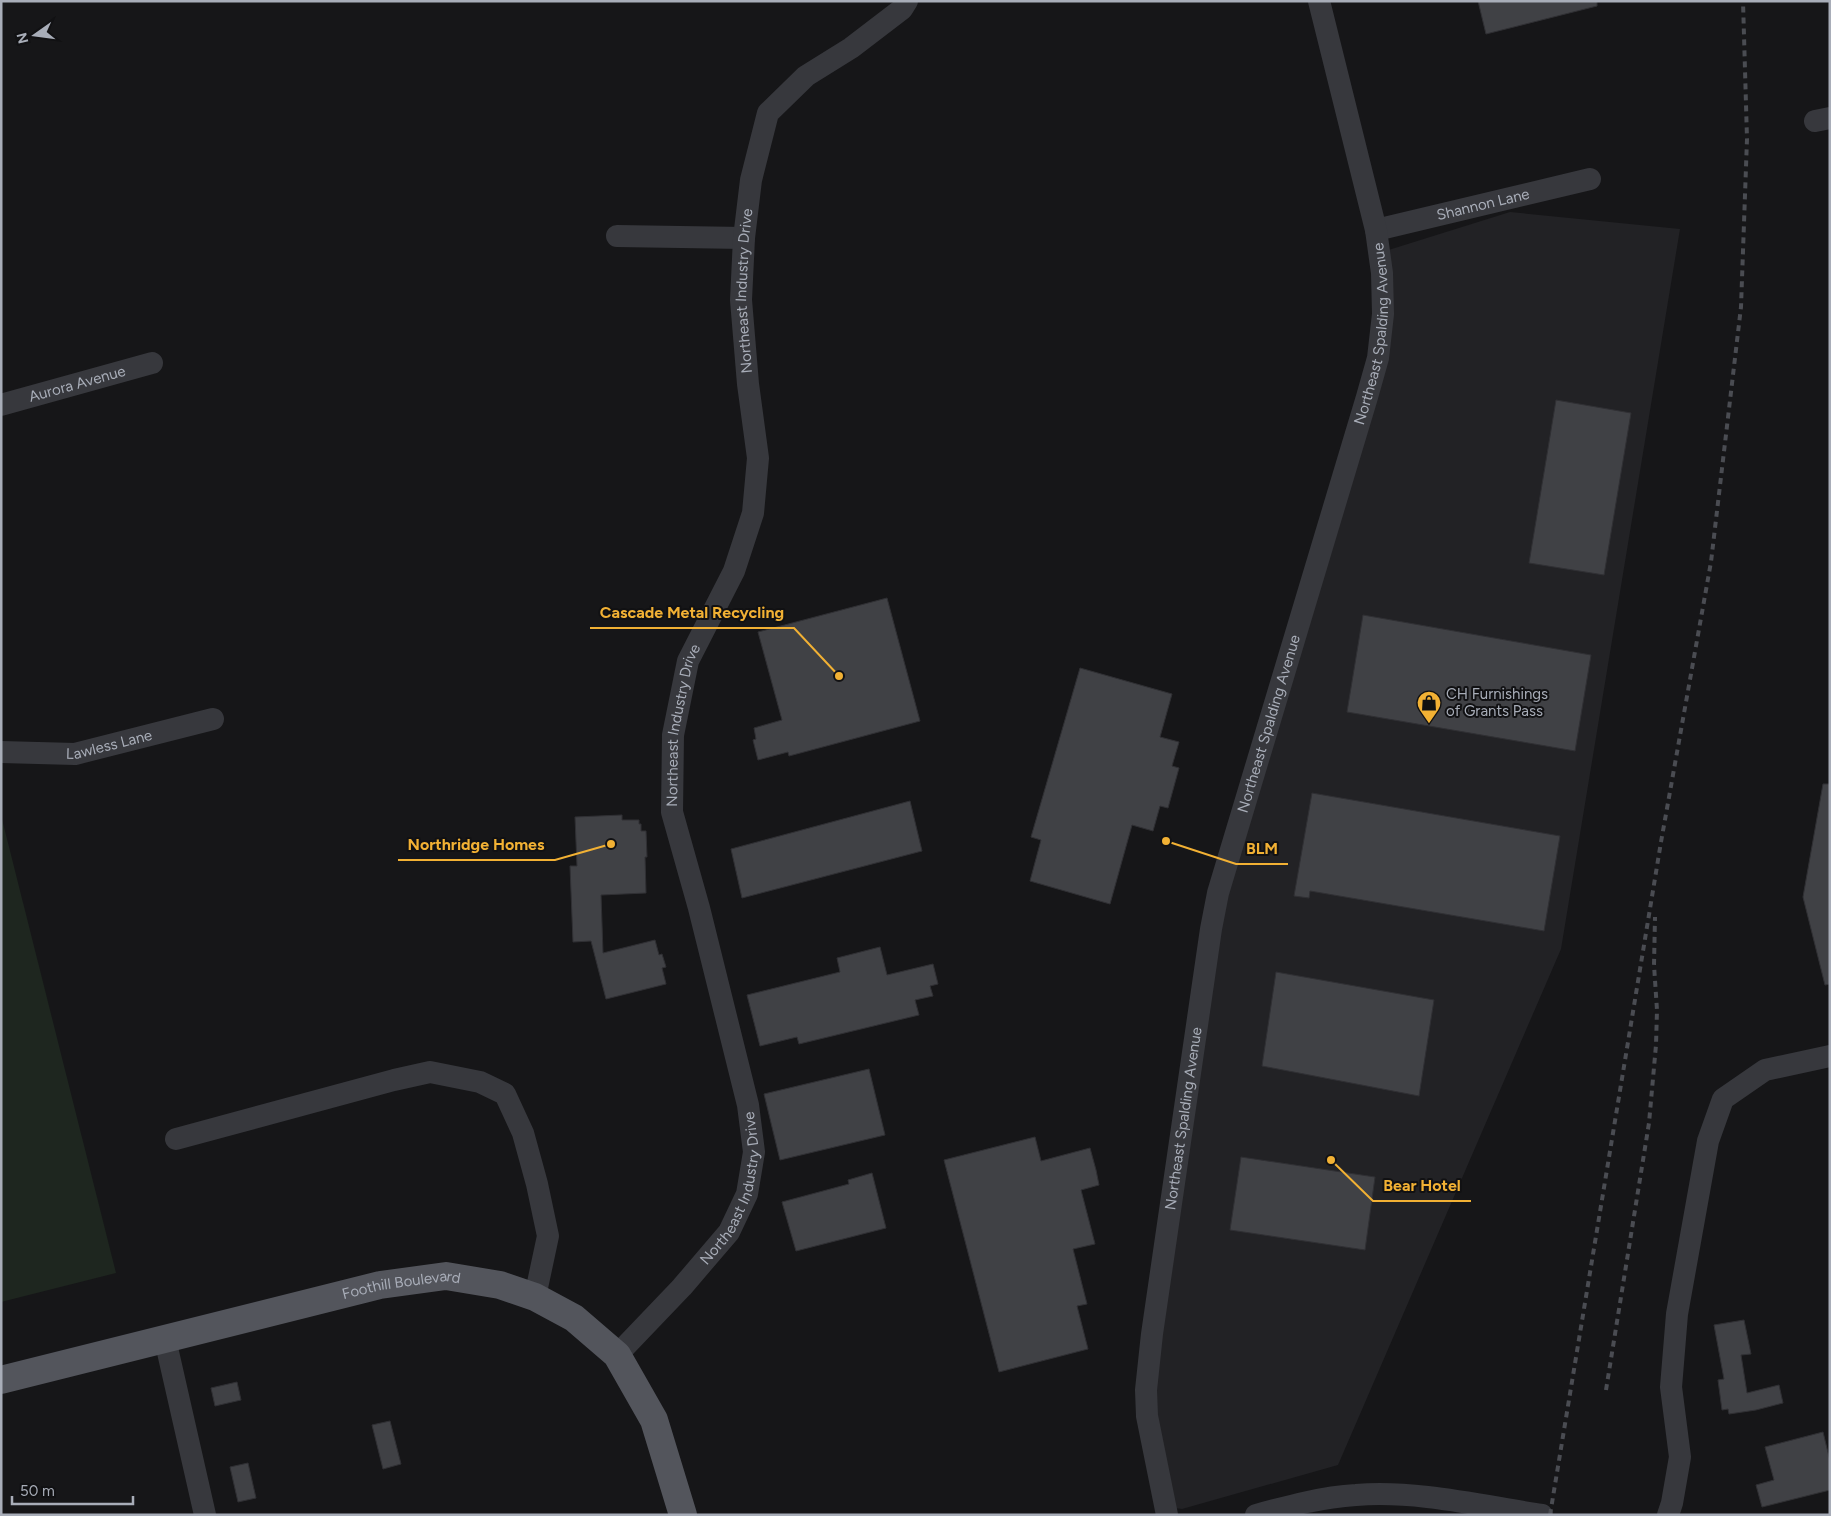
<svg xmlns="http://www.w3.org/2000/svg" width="1831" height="1516" font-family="Figtree,sans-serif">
<rect width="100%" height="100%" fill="#161618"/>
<path fill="#222225" d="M 1510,212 L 1680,229 L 1561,949 L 1338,1465 L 1182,1509 L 1175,1508 L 1147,1416 L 1211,929 L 1367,397 L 1379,253 Z"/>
<path fill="#1e261f" d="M 1,815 L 116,1273 L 1,1302 Z"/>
<g fill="#404145" stroke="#303034">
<path d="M 1478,1 L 1597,1 L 1597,6 L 1486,34 Z"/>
<path d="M 1556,400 L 1631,413 L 1604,575 L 1529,563 Z"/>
<path d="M 887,598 L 920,721 L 789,756 L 788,752 L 758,760 L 753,740 L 756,739 L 754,728 L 782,720 L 758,632 Z"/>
<path d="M 1363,615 L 1591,655 L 1575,751 L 1347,712 Z"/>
<path d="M 1080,668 L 1172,694 L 1160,737 L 1179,742 L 1172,766 L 1179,768 L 1168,808 L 1160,806 L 1153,831 L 1132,825 L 1110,904 L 1030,881 L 1041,840 L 1031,837 Z"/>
<path d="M 1823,784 L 1830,784 L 1830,984 L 1825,985 L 1803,897 Z"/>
<path d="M 1312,793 L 1560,836 L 1544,931 L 1310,891 L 1309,898 L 1294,896 Z"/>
<path d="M 910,801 L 922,851 L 742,898 L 731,849 Z"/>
<path d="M 622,815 L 622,820 L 639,820 L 639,824 L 641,824 L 641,831 L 646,831 L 647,857 L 645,857 L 646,893 L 601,895 L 603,953 L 655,940 L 659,955 L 662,954 L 666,967 L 662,968 L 666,984 L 606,999 L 591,941 L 573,942 L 570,866 L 577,866 L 575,817 Z"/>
<path d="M 880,947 L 887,975 L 933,964 L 938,984 L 930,986 L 933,996 L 915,1000 L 919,1015 L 799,1044 L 797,1037 L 760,1046 L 747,995 L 840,972 L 837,958 Z"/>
<path d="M 1276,972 L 1434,1000 L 1419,1096 L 1262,1066 Z"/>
<path d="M 869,1069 L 885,1135 L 780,1160 L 764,1094 Z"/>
<path d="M 1035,1137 L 1041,1161 L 1090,1148 L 1096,1170 L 1099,1185 L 1081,1190 L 1095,1244 L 1073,1249 L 1087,1304 L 1077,1306 L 1088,1349 L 999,1372 L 944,1160 Z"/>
<path d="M 1241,1157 L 1375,1177 L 1365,1250 L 1230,1230 Z"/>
<path d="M 872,1173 L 886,1228 L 796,1251 L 782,1202 L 849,1184 L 848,1180 Z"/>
<path d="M 1744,1320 L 1751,1354 L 1741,1355 L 1747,1393 L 1779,1385 L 1783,1403 L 1756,1410 L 1729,1414 L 1728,1409 L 1722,1410 L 1718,1380 L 1724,1379 L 1714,1325 Z"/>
<path d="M 237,1382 L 241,1400 L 215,1406 L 211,1388 Z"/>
<path d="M 390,1421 L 401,1464 L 383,1469 L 372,1425 Z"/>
<path d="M 1823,1432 L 1830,1461 L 1830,1490 L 1762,1507 L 1756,1485 L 1774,1480 L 1765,1447 Z"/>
<path d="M 248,1463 L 256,1498 L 238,1502 L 230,1467 Z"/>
</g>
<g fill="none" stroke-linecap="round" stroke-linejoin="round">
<g stroke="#37383d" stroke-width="22">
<path d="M 1815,121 L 1830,118"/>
<path id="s1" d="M 1376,230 L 1590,179"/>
<path d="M 617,236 L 744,238"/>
<path id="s2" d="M 1,405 L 152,363"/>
<path id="s3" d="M 1,752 L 75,754 L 213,719"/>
<path d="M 176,1139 L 394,1080 L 430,1072 L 480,1082 L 505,1094 L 523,1133 L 537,1184 L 548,1236 L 535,1297"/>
<path d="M 165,1339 L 205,1515"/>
<path id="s4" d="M 617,1355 L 682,1287 L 729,1232 L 747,1194 L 754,1152 L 748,1105 L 699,908 L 672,812 L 673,735 L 688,661 L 734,571 L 753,513 L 758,458 L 748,384 L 741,300 L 744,238 L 751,180 L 768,113 L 806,76 L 851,48 L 902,9 L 907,1"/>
<path id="s5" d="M 1167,1515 L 1147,1416 L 1146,1390 L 1152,1334 L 1211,929 L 1218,893 L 1367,397 L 1378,358 L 1383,314 L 1382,273 L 1376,230 L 1319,1"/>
<path d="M 1256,1515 C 1289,1506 1322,1497 1356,1495 C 1417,1490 1482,1506 1542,1515"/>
<path d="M 1668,1515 L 1672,1503 L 1680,1457 L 1671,1387 L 1677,1314 L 1708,1141 L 1723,1099 L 1765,1070 L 1830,1056"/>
</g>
<path stroke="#53555c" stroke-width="28" id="s6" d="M 1,1380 L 380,1285 L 446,1276 L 500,1285 L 535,1297 L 574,1318 L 617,1355 L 654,1420 L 683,1515"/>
<g stroke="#4a4c52" stroke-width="4" stroke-dasharray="6 5" stroke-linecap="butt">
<path d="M 1606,1390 L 1649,1123 L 1656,1045 L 1657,1010 L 1654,965 L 1655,917"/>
<path d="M 1550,1515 L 1661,842 L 1711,562 L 1741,307 L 1747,139 L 1743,1"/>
</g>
</g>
<defs>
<symbol id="shop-pin" viewBox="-11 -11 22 30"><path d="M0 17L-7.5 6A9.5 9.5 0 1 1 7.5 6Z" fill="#f2b134" stroke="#111113"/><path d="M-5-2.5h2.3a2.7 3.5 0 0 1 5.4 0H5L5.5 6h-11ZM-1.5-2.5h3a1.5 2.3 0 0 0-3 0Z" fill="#111"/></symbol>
</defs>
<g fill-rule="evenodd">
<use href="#shop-pin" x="1415" y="689" width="28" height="38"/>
</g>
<g text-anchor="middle" stroke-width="4" stroke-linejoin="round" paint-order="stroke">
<g font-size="15" fill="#a8adb8" stroke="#111113">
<text dy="5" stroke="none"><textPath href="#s1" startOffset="110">Shannon Lane</textPath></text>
<text dy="5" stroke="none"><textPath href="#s4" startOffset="1139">Northeast Industry Drive</textPath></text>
<text dy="5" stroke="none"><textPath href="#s5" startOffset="1211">Northeast Spalding Avenue</textPath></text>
<text dy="5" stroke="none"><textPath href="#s2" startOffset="79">Aurora Avenue</textPath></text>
<text dy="5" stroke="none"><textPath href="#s5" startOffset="806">Northeast Spalding Avenue</textPath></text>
<text dy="5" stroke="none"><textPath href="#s4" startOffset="689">Northeast Industry Drive</textPath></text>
<text dy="5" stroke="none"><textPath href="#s3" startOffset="109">Lawless Lane</textPath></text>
<text dy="5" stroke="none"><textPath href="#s5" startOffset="401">Northeast Spalding Avenue</textPath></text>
<text dy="5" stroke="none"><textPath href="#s4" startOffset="209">Northeast Industry Drive</textPath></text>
<text dy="5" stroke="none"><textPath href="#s6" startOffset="412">Foothill Boulevard</textPath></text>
</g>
<g font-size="15" fill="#a8adb8" stroke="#111113" text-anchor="start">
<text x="1446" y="699">CH Furnishings<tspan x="1446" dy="17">of Grants Pass</tspan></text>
</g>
</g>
<path fill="none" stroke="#f2b134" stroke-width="2" d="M839 676L794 628H590M611 844L555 860H398M1166 841L1236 864H1288M1331 1160L1373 1201H1471"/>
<g fill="#f2b134" stroke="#111113" stroke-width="2">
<circle cx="839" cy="676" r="5"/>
<circle cx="611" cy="844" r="5"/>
<circle cx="1166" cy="841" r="5"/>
<circle cx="1331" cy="1160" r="5"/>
</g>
<g font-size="16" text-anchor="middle" font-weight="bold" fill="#f2b134" stroke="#111113" stroke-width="4" stroke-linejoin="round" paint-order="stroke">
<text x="692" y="618">Cascade Metal Recycling</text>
<text x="476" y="850">Northridge Homes</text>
<text x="1262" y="854">BLM</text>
<text x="1422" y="1191">Bear Hotel</text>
</g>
<rect width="1831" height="1516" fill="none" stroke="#a8adb8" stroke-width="5"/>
<g transform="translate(35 35) rotate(256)" stroke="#111113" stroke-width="4" paint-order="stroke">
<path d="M0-4L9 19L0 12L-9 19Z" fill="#a8adb8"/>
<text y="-8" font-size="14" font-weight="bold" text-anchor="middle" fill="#a8adb8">N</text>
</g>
<path d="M12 1496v8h121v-8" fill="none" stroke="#a8adb8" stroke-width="2.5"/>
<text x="20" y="1496" font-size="15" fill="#a8adb8" stroke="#111113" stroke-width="4" paint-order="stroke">50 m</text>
</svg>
